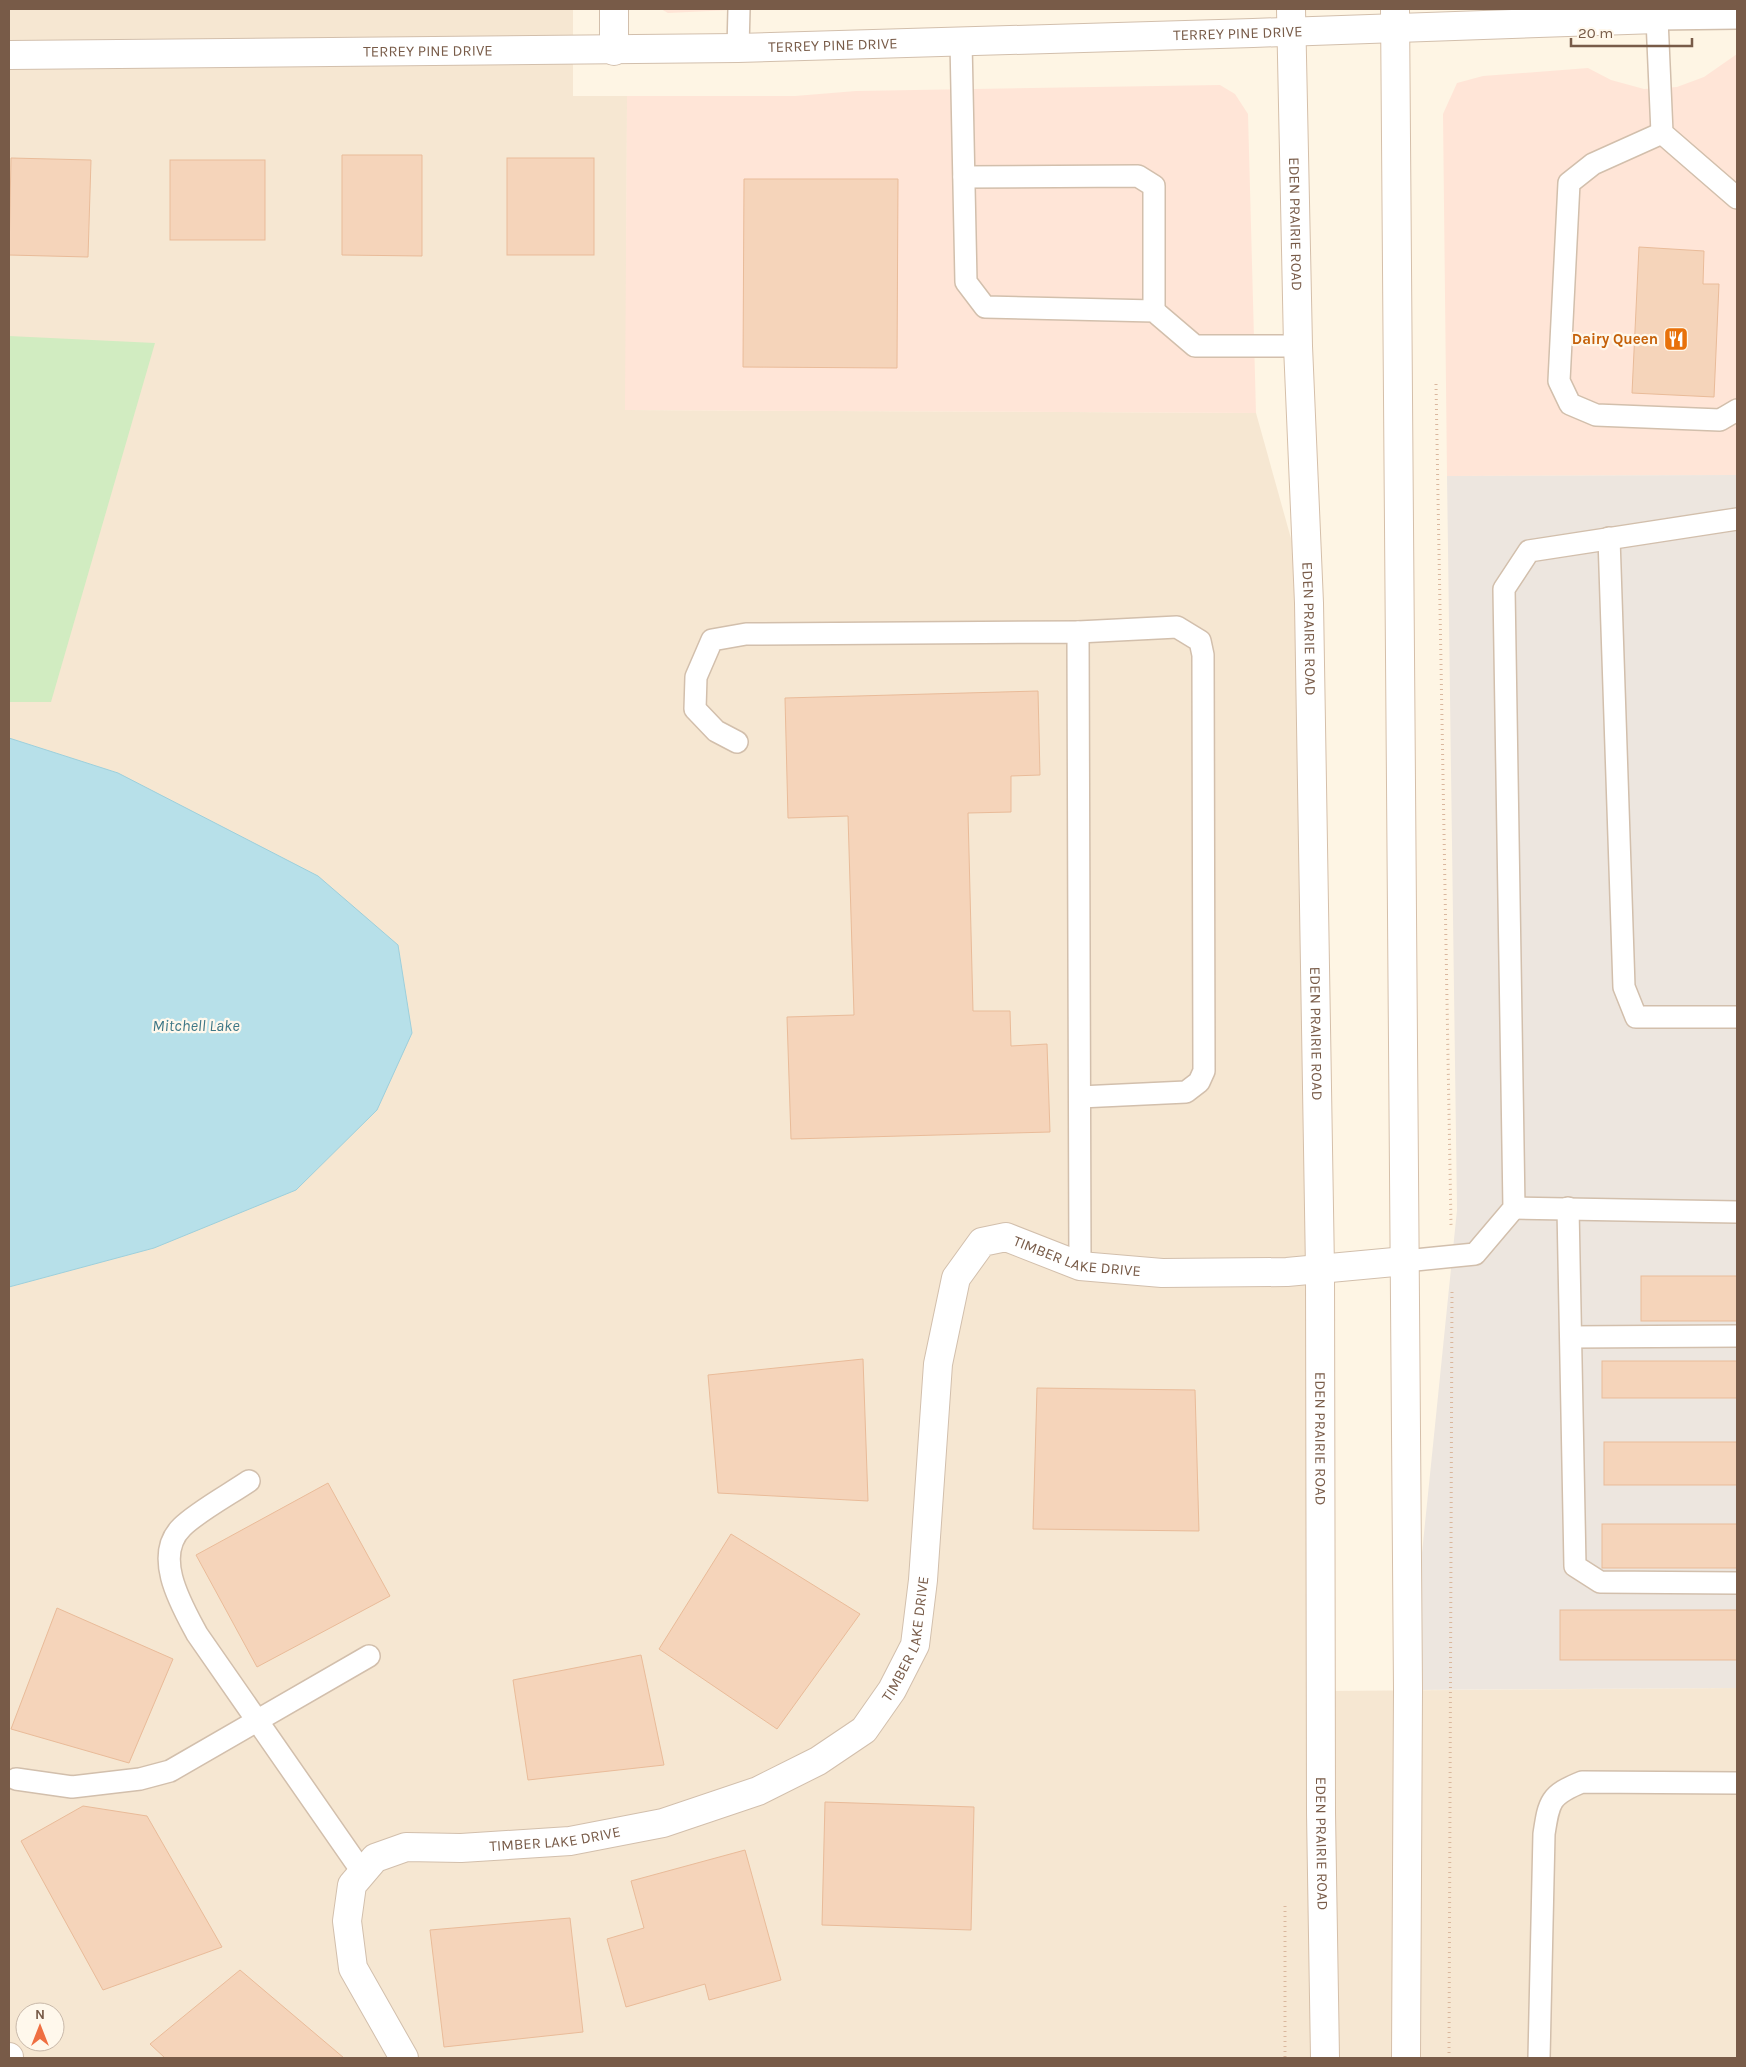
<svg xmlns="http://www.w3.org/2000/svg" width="1746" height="2067" font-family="Karla,sans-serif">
<rect width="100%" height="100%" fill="#fef5e4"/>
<path fill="#f6e7d2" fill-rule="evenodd" d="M 9,9 L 573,9 L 573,96 L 627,96 L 626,410 L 1256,413 L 1309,603 L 1323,1691 L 1737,1688 L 1737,2058 L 9,2058 L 9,1287 L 154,1248 L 118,773 L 9,738 ZM 25,2012 L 55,2012 L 55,2042 L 25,2042 Z"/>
<g fill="#ffe5d7">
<path d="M 661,9 L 752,9 L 668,13 Z"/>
<path d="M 1737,54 L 1737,475 L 1447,476 L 1443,114 L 1457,83 L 1483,76 L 1588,68 L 1611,80 L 1644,89 L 1677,87 L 1704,77 Z"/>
<path d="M 1220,85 L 1235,94 L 1248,114 L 1256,413 L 625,410 L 627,96 L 795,96 L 856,91 Z"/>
</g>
<path fill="#ede6df" d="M 1737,475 L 1737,1688 L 1408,1690 L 1457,1210 L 1447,476 Z"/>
<path fill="#d1ecc1" d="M 9,336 L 155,343 L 51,702 L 9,702 Z"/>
<path fill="#b7e0e9" stroke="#9dcfdb" d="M 9,738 L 118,773 L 318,876 L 398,945 L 412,1033 L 377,1110 L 296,1190 L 154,1248 L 9,1287 Z"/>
<g fill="#f5d4ba" stroke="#e9bb99">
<path d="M 342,155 L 422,155 L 422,256 L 342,255 Z"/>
<path d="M 11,158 L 91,160 L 88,257 L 9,255 Z"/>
<rect x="507" y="158" width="87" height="97"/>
<rect x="170" y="160" width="95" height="80"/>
<path d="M 744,179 L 898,179 L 897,368 L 743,367 Z"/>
<path d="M 1639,247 L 1704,251 L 1703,284 L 1719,284 L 1714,397 L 1632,393 Z"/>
<path d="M 1038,691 L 1040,775 L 1011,776 L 1011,812 L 968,813 L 973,1011 L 1010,1011 L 1011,1046 L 1047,1044 L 1050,1132 L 791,1139 L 787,1017 L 854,1015 L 848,816 L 788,818 L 785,698 Z"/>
<rect x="1641" y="1276" width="96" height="45"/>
<path d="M 863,1359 L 868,1501 L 718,1493 L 708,1375 Z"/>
<rect x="1602" y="1361" width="135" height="37"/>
<path d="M 1037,1388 L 1195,1390 L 1199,1531 L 1033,1529 Z"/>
<rect x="1604" y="1442" width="133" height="43"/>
<path d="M 328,1483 L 390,1596 L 257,1667 L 196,1555 Z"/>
<rect x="1602" y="1524" width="135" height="44"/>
<path d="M 731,1534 L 860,1614 L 777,1729 L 659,1649 Z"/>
<path d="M 57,1608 L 173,1659 L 129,1763 L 11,1729 Z"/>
<rect x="1560" y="1610" width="177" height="50"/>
<path d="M 641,1655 L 664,1765 L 528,1780 L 513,1680 Z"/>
<path d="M 825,1802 L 974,1807 L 971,1930 L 822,1925 Z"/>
<path d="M 83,1806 L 147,1816 L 222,1947 L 103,1990 L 21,1841 Z"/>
<path d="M 745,1850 L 781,1980 L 709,2000 L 705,1984 L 626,2007 L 607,1939 L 644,1928 L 631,1881 Z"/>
<path d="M 570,1918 L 583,2032 L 444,2047 L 430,1930 Z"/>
<path d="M 240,1970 L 344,2058 L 165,2058 L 150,2044 Z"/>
</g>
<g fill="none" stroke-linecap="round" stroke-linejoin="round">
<defs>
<g id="lane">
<path d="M 1660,9 L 1657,19 L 1662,133 L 1737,198"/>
<path d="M 1657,19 L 1737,18"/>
<path d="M 961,42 L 966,282 L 985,307 L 1154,311 L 1195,346 L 1298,346"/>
<path d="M 738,48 L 739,9"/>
<path d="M 1662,133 L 1593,164 L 1569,183 L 1559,381 L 1570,404 L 1596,415 L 1720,420 L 1737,410"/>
<path d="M 964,177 L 1138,176 L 1154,186 L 1154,311"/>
<path d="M 1609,538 L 1624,987 L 1636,1017 L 1737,1017"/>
<path d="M 1078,632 L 1177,627 L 1200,641 L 1203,655 L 1204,1071 L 1199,1082 L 1186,1092 L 1080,1097"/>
<path d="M 737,742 L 716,731 L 695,709 L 696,677 L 712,640 L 746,634 L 1078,632 L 1080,1266"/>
<path d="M 1514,1208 L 1737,1212"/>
<path d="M 1568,1208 L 1575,1566 L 1600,1582 L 1737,1583"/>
<path d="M 1405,1261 L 1475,1254 L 1514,1208 L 1504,589 L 1529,551 L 1737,519"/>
<path d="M 1571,1337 L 1737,1336"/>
<path d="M 249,1481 C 230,1494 197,1512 182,1527 C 152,1556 182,1606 197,1634 L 363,1873"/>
<path d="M 16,1779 L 72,1787 L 140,1779 L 170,1771 L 369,1656"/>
<path d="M 1539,2058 L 1544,1834 C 1549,1801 1550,1795 1582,1782 L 1737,1783"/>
</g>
<g id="street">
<path d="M 614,9 L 614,51"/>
<path id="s1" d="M 9,55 L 738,48 L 1253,33 L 1657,19"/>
<path d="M 9,2057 L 9,2058"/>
<path id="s2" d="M 404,2058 L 353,1968 L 347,1921 L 352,1885 L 375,1858 L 406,1847 L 461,1848 L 570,1841 L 663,1823 L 758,1791 L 818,1761 L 864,1730 L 892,1690 L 915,1645 L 923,1580 L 938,1364 L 956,1278 L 982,1242 L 1006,1237 L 1080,1266 L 1162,1273 L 1287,1272 L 1405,1261"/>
</g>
<g id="secondary">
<path id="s3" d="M 1291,9 L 1298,346 L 1309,603 L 1320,1269 L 1321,1813 L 1325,2058"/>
<path d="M 1395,9 L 1408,1690 L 1406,2058"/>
</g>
</defs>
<use href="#lane" stroke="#d2bfac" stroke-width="24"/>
<use href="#street" stroke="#d2bfac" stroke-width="30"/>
<use href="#secondary" stroke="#d5bfa9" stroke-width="30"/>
<g stroke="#dab79d" stroke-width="3" stroke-dasharray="1 4" stroke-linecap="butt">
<path d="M 1436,384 L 1451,1225"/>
<path d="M 1285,1906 L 1285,2058"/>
<path d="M 1449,2058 L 1452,1289"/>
</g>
<use href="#lane" stroke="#fff" stroke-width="21"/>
<use href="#street" stroke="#fff" stroke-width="28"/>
<use href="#secondary" stroke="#fff" stroke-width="28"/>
</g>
<defs>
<symbol id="restaurant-square" viewBox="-11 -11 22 22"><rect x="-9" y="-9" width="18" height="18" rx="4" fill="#e8710a" stroke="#fff8ec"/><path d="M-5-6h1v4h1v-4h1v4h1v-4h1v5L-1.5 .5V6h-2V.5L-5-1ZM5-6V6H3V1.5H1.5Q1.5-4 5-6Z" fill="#fff"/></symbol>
</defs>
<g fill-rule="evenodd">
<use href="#restaurant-square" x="1662" y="325" width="28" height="28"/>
</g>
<g text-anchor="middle" stroke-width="4.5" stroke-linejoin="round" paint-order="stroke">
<g font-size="15" fill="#785b48" stroke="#fff8ec">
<text dy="5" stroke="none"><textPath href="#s1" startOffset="1229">TERREY PINE DRIVE</textPath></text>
<text dy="5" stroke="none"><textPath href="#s1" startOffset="824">TERREY PINE DRIVE</textPath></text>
<text dy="5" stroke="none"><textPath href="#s1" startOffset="419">TERREY PINE DRIVE</textPath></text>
<text dy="5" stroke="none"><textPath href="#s3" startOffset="215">EDEN PRAIRIE ROAD</textPath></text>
<text dy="5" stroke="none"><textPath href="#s3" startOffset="620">EDEN PRAIRIE ROAD</textPath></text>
<text dy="5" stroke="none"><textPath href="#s3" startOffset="1025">EDEN PRAIRIE ROAD</textPath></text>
<text dy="5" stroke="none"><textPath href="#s2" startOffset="1350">TIMBER LAKE DRIVE</textPath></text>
<text dy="5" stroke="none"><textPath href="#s3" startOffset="1430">EDEN PRAIRIE ROAD</textPath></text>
<text dy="5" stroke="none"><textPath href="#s2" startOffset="840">TIMBER LAKE DRIVE</textPath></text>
<text dy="5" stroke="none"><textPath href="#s2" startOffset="405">TIMBER LAKE DRIVE</textPath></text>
<text dy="5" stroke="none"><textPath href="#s3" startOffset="1835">EDEN PRAIRIE ROAD</textPath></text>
</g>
<g font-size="15" font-weight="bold" fill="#c56008" stroke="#fff8ec" text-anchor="end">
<text x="1658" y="344">Dairy Queen</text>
</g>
<g font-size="16" font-style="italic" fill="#3d7786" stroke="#fff8ec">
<text x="196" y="1031">Mitchell Lake</text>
</g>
</g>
<rect width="1746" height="2067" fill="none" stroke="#785b48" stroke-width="20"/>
<g transform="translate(40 2027)"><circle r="24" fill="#fff8ec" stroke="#c9b9aa"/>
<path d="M0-4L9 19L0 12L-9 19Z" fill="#ef6f42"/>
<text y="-8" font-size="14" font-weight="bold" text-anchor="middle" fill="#785b48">N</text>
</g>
<path d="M1571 38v8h121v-8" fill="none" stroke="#785b48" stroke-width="2.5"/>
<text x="1578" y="38" font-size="15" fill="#785b48" stroke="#fff8ec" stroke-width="4" paint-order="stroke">20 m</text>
</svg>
